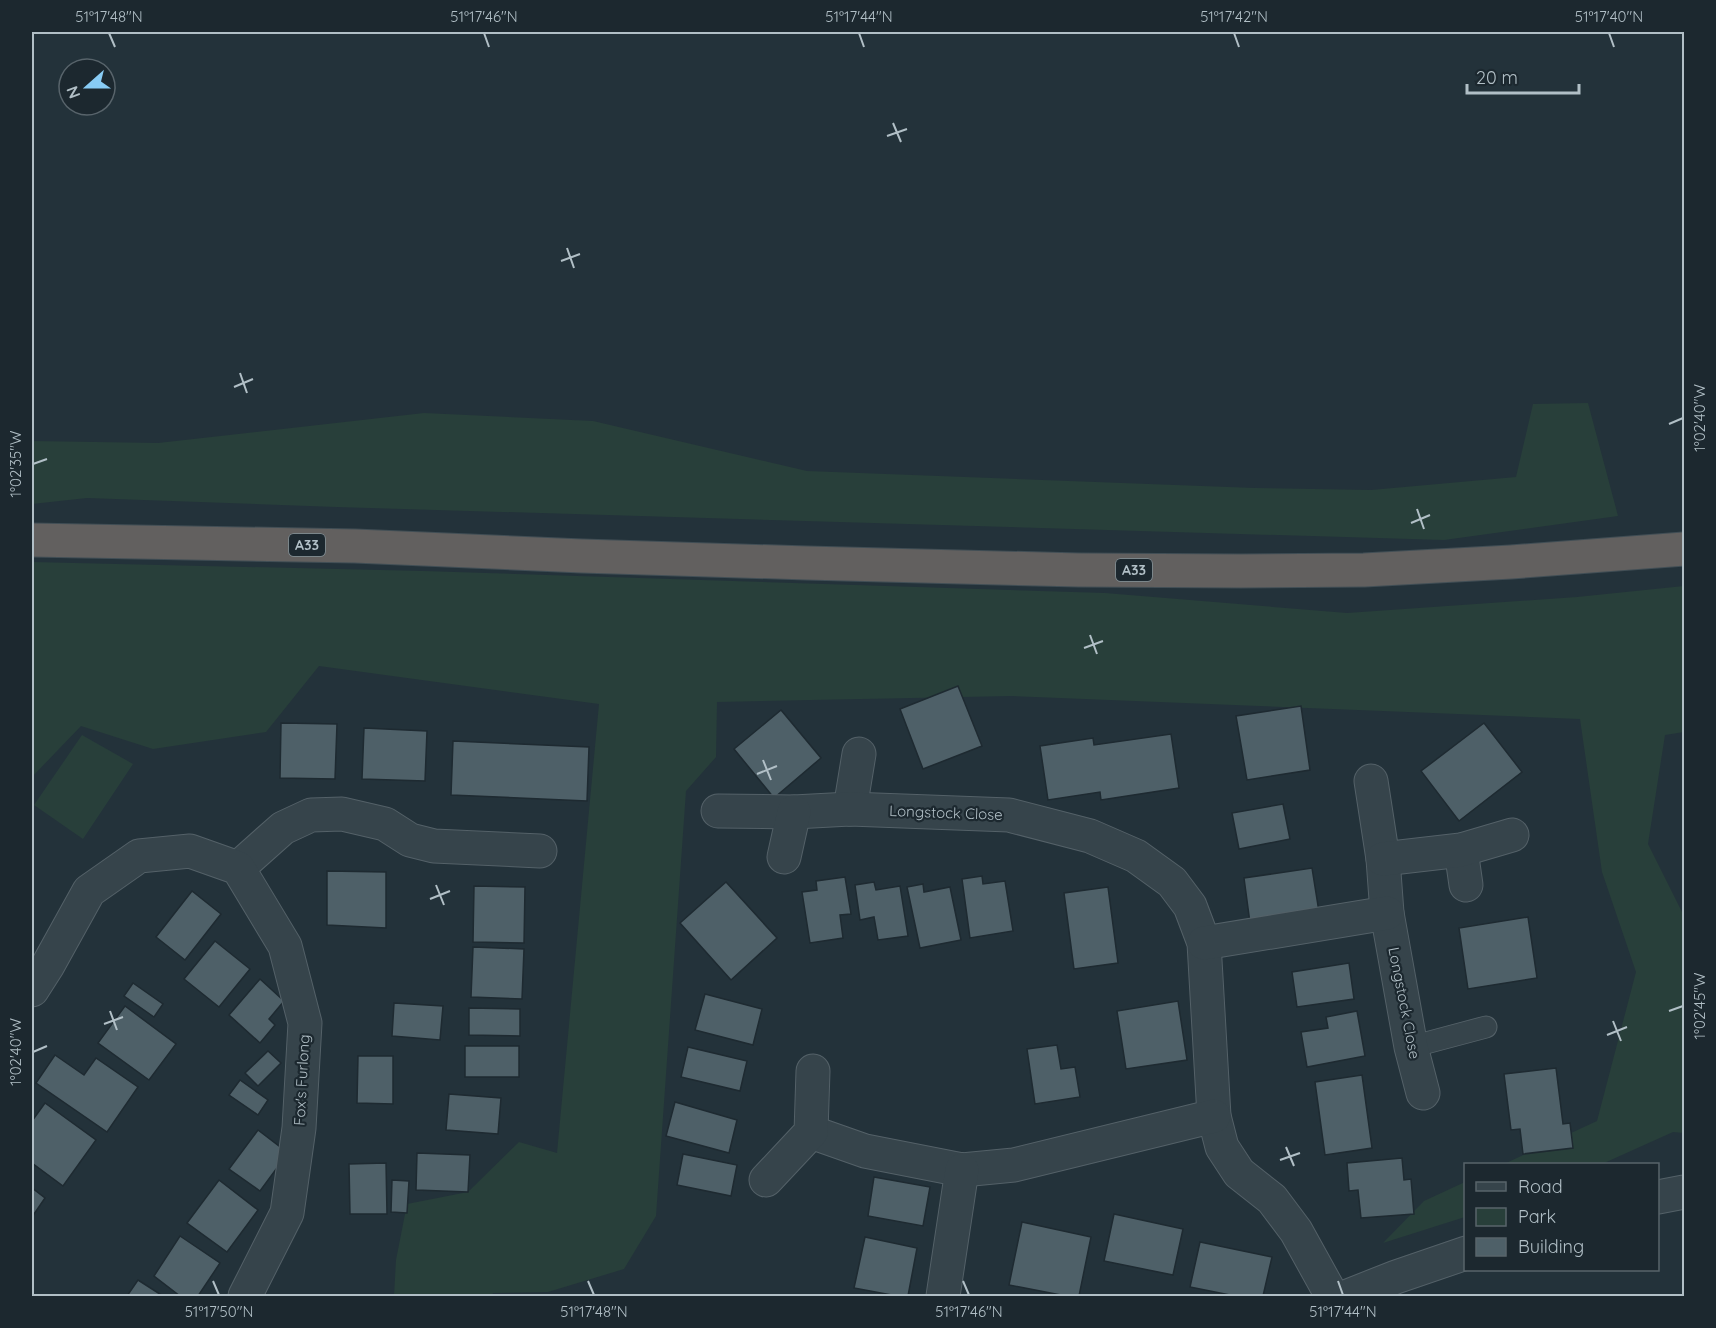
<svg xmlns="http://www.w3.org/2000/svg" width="1716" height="1328" font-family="Quicksand,sans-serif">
<rect width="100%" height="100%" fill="#23323a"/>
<g fill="#283f3a">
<path d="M 1588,403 L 1618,516 L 1444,540 L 336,507 L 87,498 L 32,504 L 32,441 L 158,443 L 424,413 L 593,421 L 807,471 L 1255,488 L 1371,490 L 1516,477 L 1533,404 Z"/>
<path d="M 32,562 L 423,571 L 1105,593 L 1347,613 L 1577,597 L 1684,586 L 1684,732 L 1665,735 L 1648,844 L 1684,916 L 1684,1133 L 1673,1132 L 1602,1164 L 1504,1164 L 1597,1121 L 1636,972 L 1602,872 L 1580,719 L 1011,696 L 717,702 L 716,757 L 686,791 L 656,1216 L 624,1269 L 548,1292 L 493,1293 L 492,1296 L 394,1296 L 396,1260 L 407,1204 L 468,1192 L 519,1142 L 557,1153 L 599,704 L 319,666 L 266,732 L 153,749 L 81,726 L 32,777 Z"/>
<path d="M 82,735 L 133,764 L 83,839 L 34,805 Z"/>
<path d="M 1465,1182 L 1465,1217 L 1383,1243 L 1424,1201 Z"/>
</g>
<g fill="#4e6068" stroke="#1e2a31" stroke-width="1.5">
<path d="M 958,686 L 982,746 L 923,769 L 900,709 Z"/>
<path d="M 1301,706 L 1310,770 L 1247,780 L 1236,716 Z"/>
<path d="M 781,710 L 821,758 L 774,798 L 734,749 Z"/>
<path d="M 281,723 L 337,724 L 335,779 L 280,778 Z"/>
<path d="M 1484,723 L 1522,772 L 1459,821 L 1421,771 Z"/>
<path d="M 364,728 L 427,731 L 425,781 L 362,779 Z"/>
<path d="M 1171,734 L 1179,788 L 1101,800 L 1100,792 L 1048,800 L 1040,746 L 1093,738 L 1094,745 Z"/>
<path d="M 453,741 L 589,747 L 587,801 L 451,795 Z"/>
<path d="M 1283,804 L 1290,839 L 1239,849 L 1232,813 Z"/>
<path d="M 1312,868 L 1319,912 L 1250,923 L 1244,878 Z"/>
<path d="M 327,871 L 386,872 L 386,928 L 327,925 Z"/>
<path d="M 982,876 L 983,884 L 1005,881 L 1013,931 L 970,938 L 962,879 Z"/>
<path d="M 845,877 L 851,914 L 840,915 L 843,938 L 810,943 L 802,892 L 817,890 L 816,881 Z"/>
<path d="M 726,882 L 777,938 L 731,980 L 680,923 Z"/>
<path d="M 874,882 L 876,890 L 900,886 L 908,936 L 878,940 L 874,917 L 860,920 L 855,885 Z"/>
<path d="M 923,884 L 924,892 L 950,887 L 961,940 L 920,948 L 907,887 Z"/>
<path d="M 474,886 L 525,887 L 524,943 L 473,942 Z"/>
<path d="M 1108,887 L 1118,963 L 1074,969 L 1064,893 Z"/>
<path d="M 192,891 L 221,914 L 185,960 L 156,937 Z"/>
<path d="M 1528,917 L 1537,978 L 1468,989 L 1459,928 Z"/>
<path d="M 215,941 L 250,969 L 219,1007 L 184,979 Z"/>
<path d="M 473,947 L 524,949 L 522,999 L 471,997 Z"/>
<path d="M 1349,963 L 1354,999 L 1297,1007 L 1292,972 Z"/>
<path d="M 260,979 L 284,1001 L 269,1019 L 275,1025 L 260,1043 L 229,1015 Z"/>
<path d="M 133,983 L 163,1004 L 154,1017 L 124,996 Z"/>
<path d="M 705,994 L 762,1009 L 753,1045 L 695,1030 Z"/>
<path d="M 1178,1001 L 1187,1060 L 1126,1069 L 1117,1011 Z"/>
<path d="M 394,1003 L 443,1006 L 440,1040 L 392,1036 Z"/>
<path d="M 125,1006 L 176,1044 L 149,1080 L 98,1043 Z"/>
<path d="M 469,1008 L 520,1009 L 520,1036 L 469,1035 Z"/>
<path d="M 1357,1011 L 1365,1056 L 1307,1067 L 1301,1032 L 1328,1028 L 1326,1017 Z"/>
<path d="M 1057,1045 L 1061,1069 L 1075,1067 L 1080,1097 L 1035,1104 L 1027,1049 Z"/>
<rect x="465" y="1046" width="54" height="31"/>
<path d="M 688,1047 L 747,1061 L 740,1091 L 681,1077 Z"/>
<path d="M 268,1051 L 281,1063 L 258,1086 L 245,1073 Z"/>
<path d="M 55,1055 L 84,1075 L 96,1058 L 138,1087 L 107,1132 L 36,1083 Z"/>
<path d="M 358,1056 L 393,1056 L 393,1104 L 357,1103 Z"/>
<path d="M 1556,1068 L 1563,1124 L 1570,1123 L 1573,1148 L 1523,1154 L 1520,1129 L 1511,1130 L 1504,1074 Z"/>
<path d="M 1362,1075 L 1372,1148 L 1325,1155 L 1315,1082 Z"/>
<path d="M 240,1080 L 268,1100 L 258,1115 L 229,1095 Z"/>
<path d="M 449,1094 L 501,1098 L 498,1134 L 446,1130 Z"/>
<path d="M 675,1102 L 737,1120 L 729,1153 L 666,1136 Z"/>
<path d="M 45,1103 L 96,1140 L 63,1186 L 32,1163 L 32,1121 Z"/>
<path d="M 258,1130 L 288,1153 L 260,1191 L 229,1169 Z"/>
<path d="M 417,1153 L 470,1155 L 468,1192 L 416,1190 Z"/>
<path d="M 683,1154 L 737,1165 L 731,1196 L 677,1185 Z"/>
<path d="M 1402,1158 L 1404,1180 L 1411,1179 L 1414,1214 L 1361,1218 L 1358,1190 L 1349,1191 L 1347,1163 Z"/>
<path d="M 386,1163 L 387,1214 L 350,1214 L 349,1164 Z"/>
<path d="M 874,1177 L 930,1187 L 923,1226 L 868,1216 Z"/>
<path d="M 219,1180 L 258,1210 L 227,1252 L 187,1223 Z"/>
<path d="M 392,1180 L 409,1181 L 407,1213 L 391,1212 Z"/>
<path d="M 32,1188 L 45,1198 L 32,1217 Z"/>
<path d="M 1114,1214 L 1183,1229 L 1173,1275 L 1104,1261 Z"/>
<path d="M 1022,1222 L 1091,1237 L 1079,1296 L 1066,1296 L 1009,1285 Z"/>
<path d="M 180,1236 L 220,1263 L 198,1296 L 180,1296 L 154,1276 Z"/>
<path d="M 865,1237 L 917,1248 L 908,1296 L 897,1296 L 854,1288 Z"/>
<path d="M 1200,1242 L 1272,1257 L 1263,1296 L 1235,1296 L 1190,1287 Z"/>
<path d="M 138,1280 L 163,1296 L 127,1296 Z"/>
</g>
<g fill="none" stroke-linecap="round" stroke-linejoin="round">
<defs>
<path id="service" d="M 1411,1047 L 1486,1027"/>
<g id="minor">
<path d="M 1371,781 L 1383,859 L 1387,913 L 1411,1047 L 1423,1093"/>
<path d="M 850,809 L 859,754"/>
<path d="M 718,811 L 794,812 L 850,809 L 1009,815 L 1090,836 L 1136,856 L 1172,882 L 1190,906 L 1204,943 L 1214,1116 L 1222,1147 L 1239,1173 L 1272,1199 L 1296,1231 L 1332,1296"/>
<path d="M 1461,850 L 1466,885"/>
<path d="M 784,857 L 794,812"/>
<path d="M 1383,859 L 1461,850 L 1512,835"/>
<path d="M 238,868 L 283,828 L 311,815 L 342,814 L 385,824 L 410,840 L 434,846 L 540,851"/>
<path d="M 1204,943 L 1387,913"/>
<path d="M 32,990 L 48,965 L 89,891 L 139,856 L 190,851 L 238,868 L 285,946 L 305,1023 L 299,1128 L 287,1213 L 245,1296"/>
<path d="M 811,1132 L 865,1151 L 962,1170 L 1014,1165 L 1214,1116"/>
<path d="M 766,1180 L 811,1132 L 813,1071"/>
<path d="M 1658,1197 L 1684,1192"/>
<path d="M 943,1296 L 962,1170"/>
<path d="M 1348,1296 L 1396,1277 L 1466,1253"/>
</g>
<path id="trunk" d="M 32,540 L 355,546 L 582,556 L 807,563 L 1079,570 L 1241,571 L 1364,570 L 1511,562 L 1684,549"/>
</defs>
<use href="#service" stroke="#546168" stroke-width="23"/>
<use href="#minor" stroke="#546168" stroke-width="35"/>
<use href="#trunk" stroke="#414e55" stroke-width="35"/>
<use href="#service" stroke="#36444b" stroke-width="21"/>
<use href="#minor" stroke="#36444b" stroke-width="33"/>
<use href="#trunk" stroke="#62605f" stroke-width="33"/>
</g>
<path fill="none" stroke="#b1bfc6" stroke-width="2" d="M 109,33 L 115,47M 484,33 L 489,47M 859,33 L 864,47M 1234,33 L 1239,47M 1609,33 L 1614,47M 893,123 L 901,142M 887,136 L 907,129M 567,248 L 574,268M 561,261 L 580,254M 240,373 L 247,393M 234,387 L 253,379M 1669,424 L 1683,418M 33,464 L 47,459M 1417,509 L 1424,529M 1411,523 L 1430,515M 1090,635 L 1097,654M 1084,648 L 1103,641M 763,760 L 771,780M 757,774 L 777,766M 436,885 L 444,905M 430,899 L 450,891M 110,1011 L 117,1030M 1669,1011 L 1683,1006M 1613,1021 L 1621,1041M 104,1024 L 123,1017M 1607,1035 L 1627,1027M 33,1052 L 47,1046M 1286,1147 L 1294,1166M 1280,1160 L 1300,1153M 213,1281 L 219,1295M 588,1281 L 594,1295M 963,1281 L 969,1295M 1338,1281 L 1343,1295"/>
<g text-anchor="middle" stroke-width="4.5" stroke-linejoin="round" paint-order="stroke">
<g fill="#1c282f" stroke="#849299" stroke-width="1.5">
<rect x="289" y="534" width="36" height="22" rx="4.5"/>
<rect x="1116" y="559" width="36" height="22" rx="4.5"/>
</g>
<g font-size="14" font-weight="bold" fill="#b1bfc6">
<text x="307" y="550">A33</text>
<text x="1134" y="575">A33</text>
</g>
<g font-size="15" fill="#b1bfc6" stroke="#1c282f">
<text transform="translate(946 813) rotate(2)" y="5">Longstock Close</text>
<text transform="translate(1404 1003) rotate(79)" y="5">Longstock Close</text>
<text transform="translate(302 1080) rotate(-87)" y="5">Fox's Furlong</text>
</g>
</g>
<rect width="1716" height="1328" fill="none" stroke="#1c282f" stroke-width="66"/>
<rect x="1464" y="1163" width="195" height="108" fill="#1c282f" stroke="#58646b" stroke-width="1.5"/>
<rect x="1476" y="1182" width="30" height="9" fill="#36444b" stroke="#58646b" stroke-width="1.5"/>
<text x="1518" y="1193" font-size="18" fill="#b1bfc6">Road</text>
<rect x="1476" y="1208" width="30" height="18" fill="#283f3a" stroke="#58646b" stroke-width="1.5"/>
<text x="1518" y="1223" font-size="18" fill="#b1bfc6">Park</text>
<rect x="1476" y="1238" width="30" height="18" fill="#4e6068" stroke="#58646b" stroke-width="1.5"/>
<text x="1518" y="1253" font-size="18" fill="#b1bfc6">Building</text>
<g transform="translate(87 87) rotate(249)"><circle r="28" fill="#1c282f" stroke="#58646b" stroke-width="1.5"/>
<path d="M0-4.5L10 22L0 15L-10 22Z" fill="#88ccf5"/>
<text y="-9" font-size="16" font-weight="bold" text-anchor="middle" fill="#b1bfc6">N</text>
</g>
<path d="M1467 84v9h112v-9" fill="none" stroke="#b1bfc6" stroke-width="3"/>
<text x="1476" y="84" font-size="18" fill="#b1bfc6" stroke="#1c282f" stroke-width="4.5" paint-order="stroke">20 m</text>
<rect x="33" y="33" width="1650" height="1262" fill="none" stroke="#b1bfc6" stroke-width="2"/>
<g font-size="15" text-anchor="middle" fill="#b1bfc6">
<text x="109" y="22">51°17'48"N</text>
<text x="484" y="22">51°17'46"N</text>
<text x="859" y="22">51°17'44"N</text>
<text x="1234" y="22">51°17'42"N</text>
<text x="1609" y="22">51°17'40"N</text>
<text transform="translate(1700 418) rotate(-90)" y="5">1°02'40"W</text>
<text transform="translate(16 464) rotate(-90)" y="5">1°02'35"W</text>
<text transform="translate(1700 1006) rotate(-90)" y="5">1°02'45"W</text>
<text transform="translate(16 1052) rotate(-90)" y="5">1°02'40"W</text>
<text x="219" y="1317">51°17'50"N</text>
<text x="594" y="1317">51°17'48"N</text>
<text x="969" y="1317">51°17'46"N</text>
<text x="1343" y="1317">51°17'44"N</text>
</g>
</svg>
